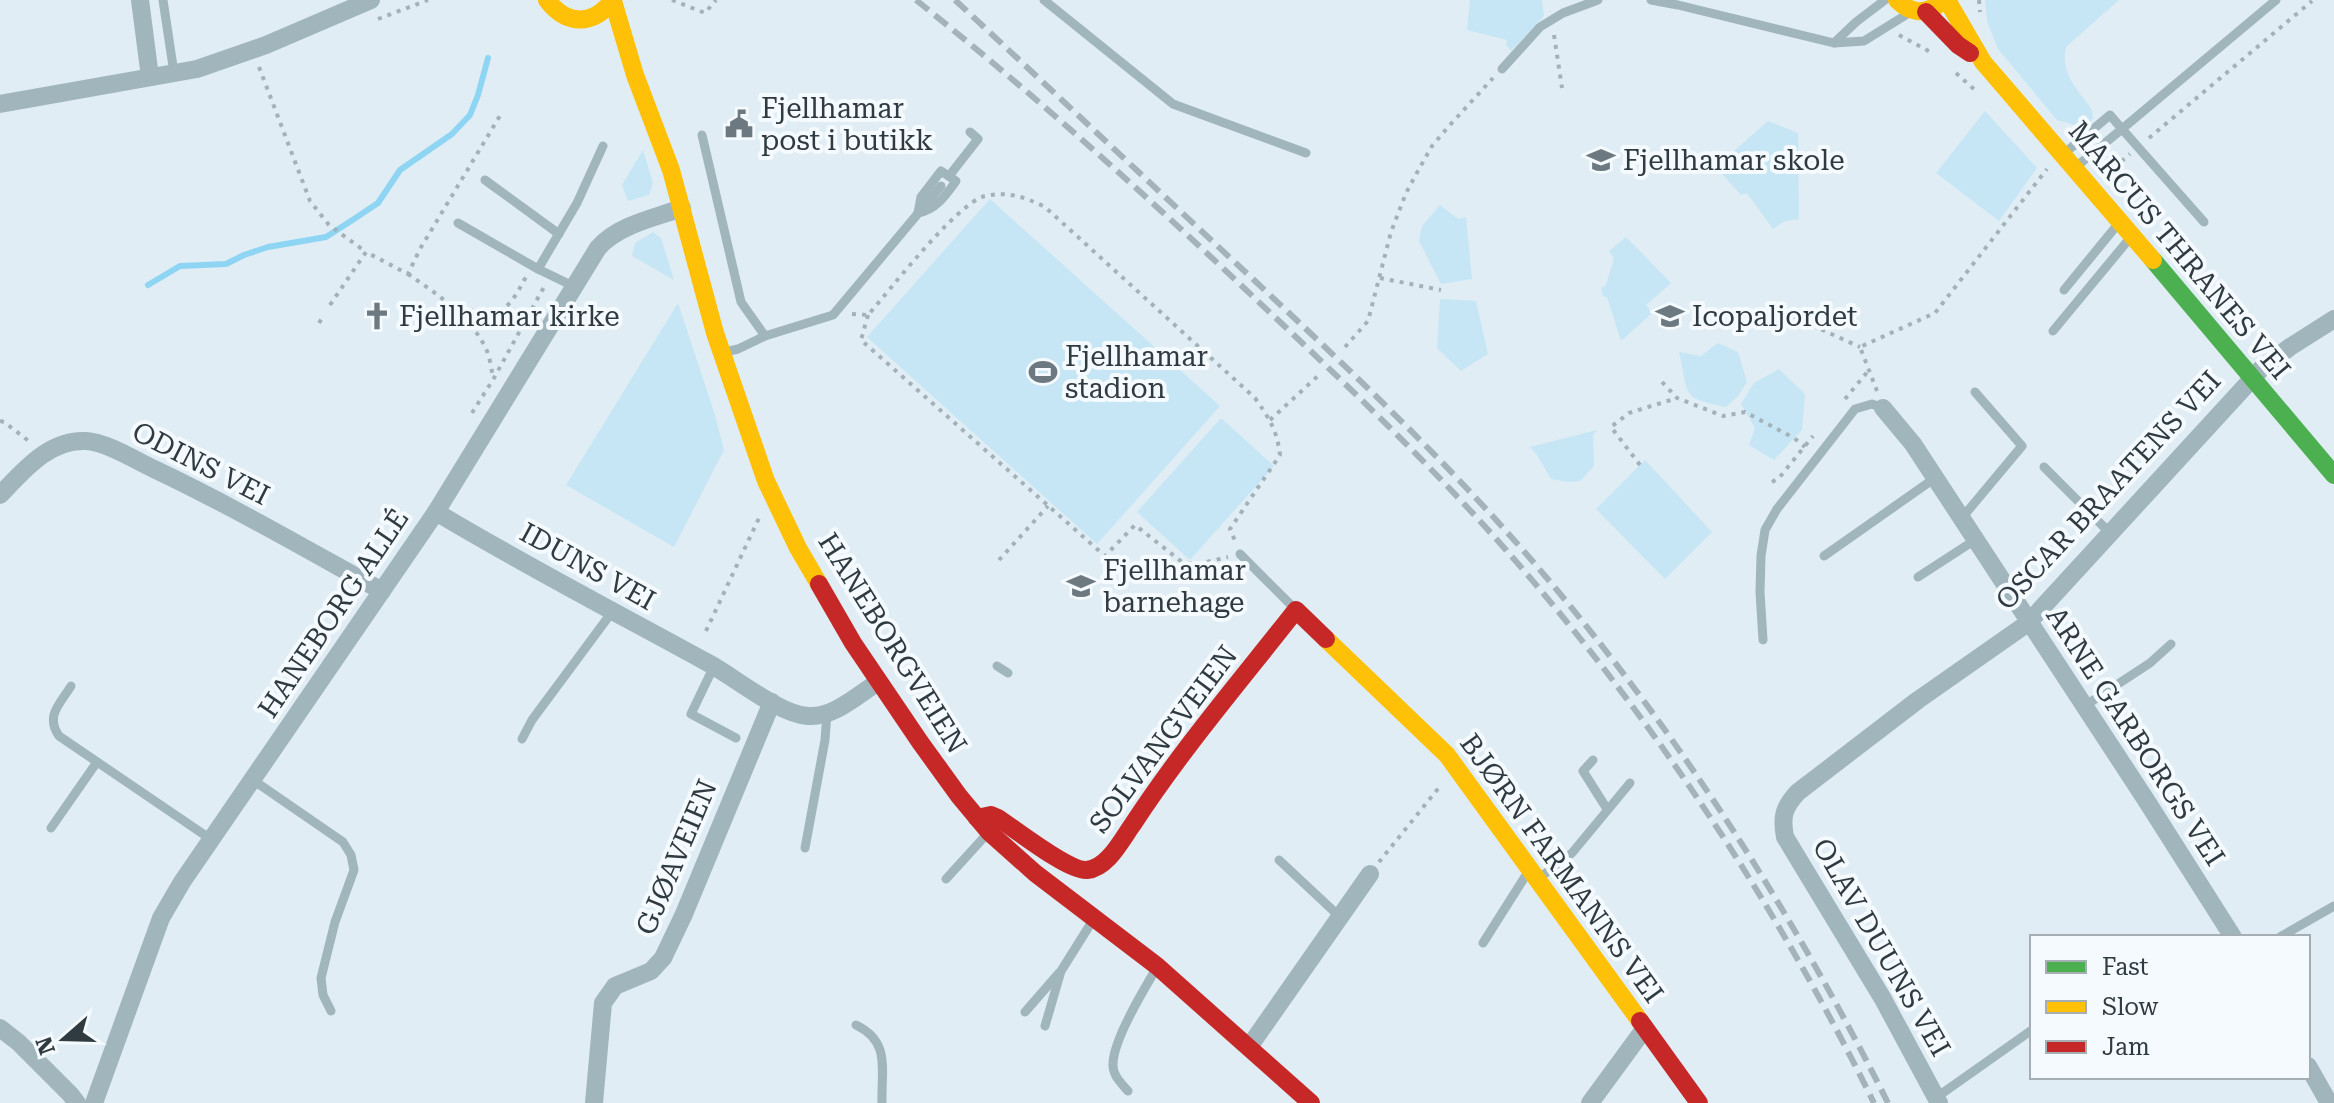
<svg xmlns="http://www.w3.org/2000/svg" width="2334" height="1103" font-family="'Roboto Serif',serif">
<rect width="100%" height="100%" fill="#e0edf4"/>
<g fill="#c6e6f5">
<path d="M 1470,0 L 1542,0 L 1544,16 L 1511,51 L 1506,45 L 1507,40 L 1467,30 Z"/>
<path d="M 1985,0 L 2119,0 L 2066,47 C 2061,69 2072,84 2085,100 C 2086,102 2092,108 2092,111 C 2095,118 2090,124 2086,128 L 2057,120 L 1998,49 L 1987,21 Z"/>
<path d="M 1985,111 L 2037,168 L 1999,221 L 1936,173 Z"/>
<path d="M 1768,121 L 1798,133 L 1799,219 L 1785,221 L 1773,229 L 1747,193 L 1741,195 L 1722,174 L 1716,159 L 1727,157 Z"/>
<path d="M 643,150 L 653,183 L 649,195 L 628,201 L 622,185 Z"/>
<path d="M 990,199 L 1220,406 L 1097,544 L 867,337 Z"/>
<path d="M 1440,205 L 1458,219 L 1466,217 L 1472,279 L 1441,284 L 1419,241 L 1422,226 Z"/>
<path d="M 653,232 L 661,238 L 674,280 L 632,256 L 635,243 Z"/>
<path d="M 1626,237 L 1671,283 L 1646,305 L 1652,313 L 1621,341 L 1607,297 L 1603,296 L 1601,288 L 1606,285 L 1614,258 L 1609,251 Z"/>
<path d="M 1440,299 L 1476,301 L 1488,354 L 1461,371 L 1437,348 Z"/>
<path d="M 678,303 L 715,415 L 724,450 L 674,547 L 566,485 Z"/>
<path d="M 1718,343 L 1738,352 L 1747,382 L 1738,396 L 1726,407 C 1680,398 1689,395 1679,352 L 1701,356 Z"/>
<path d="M 1779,369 L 1805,394 L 1802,430 L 1774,460 L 1749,445 L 1755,428 L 1741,404 L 1754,383 Z"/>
<path d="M 1221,418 L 1274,466 L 1190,560 L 1137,512 Z"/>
<path d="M 1597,430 L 1593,435 L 1594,466 L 1580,481 L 1569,482 L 1551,479 L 1537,455 L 1530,447 Z"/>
<path d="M 1645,460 L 1712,532 L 1665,579 L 1596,509 Z"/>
</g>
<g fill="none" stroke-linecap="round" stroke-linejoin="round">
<path stroke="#8ed5f4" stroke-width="6" d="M 148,285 L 180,266 L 226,264 L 244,255 L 268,247 L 326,237 L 354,219 L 378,203 L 400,170 L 452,134 L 470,115 L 478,95 L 488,58"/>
<g stroke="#a3b2b9" stroke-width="4" stroke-dasharray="4 6" stroke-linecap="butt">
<path d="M 672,0 L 705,13 L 716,0"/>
<path d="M 1979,0 L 1980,12"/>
<path d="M 378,19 L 428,0"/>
<path d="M 1554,35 L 1562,88"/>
<path d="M 1899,35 L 1934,54"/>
<path d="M 259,67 L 310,201 L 329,225 L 366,252"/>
<path d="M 1956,73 L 1976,91"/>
<path d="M 2149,138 L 2312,1"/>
<path d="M 2106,174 L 2130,154"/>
<path d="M 408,274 C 437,294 472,317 487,351 C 490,358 491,368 493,376"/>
<path d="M 1380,278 L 1441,290"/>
<path d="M 450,303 C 470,310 497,322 512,300 C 518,293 521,285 526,277"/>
<path d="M 330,305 L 366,252 L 408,274 L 420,249 L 501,114"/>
<path d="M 1785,313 L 1860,347"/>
<path d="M 852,314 L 868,315 C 890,290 957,203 985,196 C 1007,191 1025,197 1045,207 L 1255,398 C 1269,418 1277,430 1280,455 L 1230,529 L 1236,543"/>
<path d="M 868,315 L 861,340 L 1105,556 L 1135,525 L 1182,562 L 1198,564 L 1228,557"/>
<path d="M 319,323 L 324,315"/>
<path d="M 1345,347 L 1368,321 L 1391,232 L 1406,193 L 1419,169 L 1432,146 L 1449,126 L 1493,78"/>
<path d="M 1662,382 L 1677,398 L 1723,416 L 1745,412 L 1794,438 L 1805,447"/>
<path d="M 1877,391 L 1860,347 L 1935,313 L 2047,169"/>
<path d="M 1845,399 L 1869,370"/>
<path d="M 472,413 L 494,378 L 544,287"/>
<path d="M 1270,420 L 1320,374"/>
<path d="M 0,421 L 4,422 L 30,442"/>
<path d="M 1640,465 L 1611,427 L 1629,413 L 1677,398"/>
<path d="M 1772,482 L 1779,478 L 1813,436"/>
<path d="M 999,560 L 1048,506"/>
<path d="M 706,631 L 759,518"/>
<path d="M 1379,862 L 1441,785"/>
</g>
<g stroke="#a1b5bd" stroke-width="9">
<path d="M 163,0 L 174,73"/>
<path d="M 1044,0 L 1173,104 L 1306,153"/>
<path d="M 1651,0 L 1678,5 L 1834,43 L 1864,41 L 1909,13"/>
<path d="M 1834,43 L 1856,22 L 1885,0"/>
<path d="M 1502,69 L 1540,27 L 1563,13 L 1598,0"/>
<path d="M 702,135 L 741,302 L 765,336"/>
<path d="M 2066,152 L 2110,115 L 2122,129 L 2276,0"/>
<path d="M 2077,166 L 2122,129 L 2204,222"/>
<path d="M 941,171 L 956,181 C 946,195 936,210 918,213 L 921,197 Z"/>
<path d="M 949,176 L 978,139 L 970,132"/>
<path d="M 485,180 L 559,234"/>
<path d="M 458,223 L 538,269 L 575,287"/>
<path d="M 538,269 L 577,203 L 603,146"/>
<path d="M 2064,290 L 2118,224"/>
<path d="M 2053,331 L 2130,238"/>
<path d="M 725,352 L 738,349 L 765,336 L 833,315 L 941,186"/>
<path d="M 2044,467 L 2110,533"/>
<path d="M 1961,519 L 2022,446 L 1975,392"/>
<path d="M 1240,554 L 1294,608"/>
<path d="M 1824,556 L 1935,478"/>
<path d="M 1918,577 L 1975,540"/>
<path d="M 1763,640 L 1760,592 L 1761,556 L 1765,530 L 1777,509 L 1855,409 L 1872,404 L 1883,408"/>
<path d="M 714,666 L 691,714 L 736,738"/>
<path d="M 997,666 L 1008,673"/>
<path d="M 71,686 C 60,704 45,716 59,736 L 212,840"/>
<path d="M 2083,707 L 2150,663 L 2171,644"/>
<path d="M 522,739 L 532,720 L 612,612"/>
<path d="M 1593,760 L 1583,771 L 1607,809"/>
<path d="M 253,780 L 343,842 L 351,855 L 354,870 L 335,922 L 321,978 L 323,995 L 331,1011"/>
<path d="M 51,828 L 97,762"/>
<path d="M 805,848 L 825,740 L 827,713"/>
<path d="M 1279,860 L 1340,917"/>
<path d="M 946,879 L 987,834"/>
<path d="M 1538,879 L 1572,853 L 1630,783"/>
<path d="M 2280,937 L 2334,906"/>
<path d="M 1483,943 L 1528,872"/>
<path d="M 1025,1012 L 1059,973"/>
<path d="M 856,1025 C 891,1042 881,1069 882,1103"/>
<path d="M 1045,1026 L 1061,971 L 1093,920"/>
<path d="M 1128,1091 C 1121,1083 1112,1075 1113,1063 C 1114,1039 1143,991 1156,969"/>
<path d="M 1937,1097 L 2032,1030"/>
</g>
<g stroke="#a1b5bd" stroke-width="18">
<path d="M 140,0 L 150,77"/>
<path d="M 0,104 L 197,69 L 266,45 L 371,0"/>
<path d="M 1883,408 L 1913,444 L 2146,800 L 2233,937"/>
<path d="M 0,495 C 23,471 49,439 86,441 C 106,442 135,460 154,469 C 232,506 306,549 382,591"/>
<path d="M 436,512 C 526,566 619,614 710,664 C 737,679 779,714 808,716 C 833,718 858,695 878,682"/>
<path d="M 0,1028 L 18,1042 L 70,1094 L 77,1103"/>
<path d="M 1249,1047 L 1370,874"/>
<path d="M 2308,1066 L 2329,1103"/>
<path d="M 94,1103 L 161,918 L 182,882 L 436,512 L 598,248 C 618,225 654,218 682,208"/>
<path d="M 594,1103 L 603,1003 L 615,986 L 651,971 L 663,958 L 684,914 L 772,702"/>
<path d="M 1590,1103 L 1645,1028"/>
<path d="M 1939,1103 L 1883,999 L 1785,837 C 1781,816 1784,807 1798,792 L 1918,700 L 2028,623 L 2261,369 L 2290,347 L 2334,319"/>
</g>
<path stroke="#4caf50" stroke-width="18" d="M 2153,260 L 2334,475"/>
<g stroke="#ffc107" stroke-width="18">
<path d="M 547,0 C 567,26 593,26 613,0"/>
<path d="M 1897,0 C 1910,13 1924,15 1939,4"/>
<path d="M 1947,0 L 1983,62 L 2153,260"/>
<path d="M 613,1 L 635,75 L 671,170 L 715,333 L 766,481 L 798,548 L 819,584"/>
<path d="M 1326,639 L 1447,755 L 1640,1021"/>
</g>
<g stroke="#c62828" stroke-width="18">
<path d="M 1926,12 L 1958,45 L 1970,53"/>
<path d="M 819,584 L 853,643 L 920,742 L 959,796 L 989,832 L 1035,873 L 1157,966 L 1311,1103"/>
<path d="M 977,818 L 991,815 L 998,818 C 1015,829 1069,872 1087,870 C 1108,868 1122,839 1133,824 C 1182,749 1241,680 1296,610 L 1326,639"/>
<path d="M 1640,1021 L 1699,1103"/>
</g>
<g stroke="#a4b2b9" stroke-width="6" stroke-dasharray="16 8" stroke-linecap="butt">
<path d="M 916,0 C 1030,91 1138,188 1244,288 C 1334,373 1424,457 1506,550 C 1653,717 1776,904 1874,1103"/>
<path d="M 955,0 C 1055,93 1154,187 1254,280 C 1355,375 1456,470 1546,577 C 1682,738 1794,915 1888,1103"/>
</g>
</g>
<defs>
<symbol id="civic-bare" viewBox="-9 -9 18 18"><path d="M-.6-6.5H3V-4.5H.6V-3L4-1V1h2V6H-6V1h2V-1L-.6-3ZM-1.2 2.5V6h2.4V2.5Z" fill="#6d7980" stroke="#f4fafd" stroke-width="2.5" paint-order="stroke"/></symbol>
<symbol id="school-bare" viewBox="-9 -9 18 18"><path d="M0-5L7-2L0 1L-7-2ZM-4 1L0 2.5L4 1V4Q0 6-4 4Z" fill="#6d7980" stroke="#f4fafd" stroke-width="2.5" paint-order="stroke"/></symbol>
<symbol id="church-bare" viewBox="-9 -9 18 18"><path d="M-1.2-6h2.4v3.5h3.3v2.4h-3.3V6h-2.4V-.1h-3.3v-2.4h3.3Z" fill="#6d7980" stroke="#f4fafd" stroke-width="2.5" paint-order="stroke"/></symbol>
<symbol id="stadium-bare" viewBox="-9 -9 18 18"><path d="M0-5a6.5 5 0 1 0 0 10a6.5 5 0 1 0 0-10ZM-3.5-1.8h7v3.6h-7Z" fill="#6d7980" stroke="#f4fafd" stroke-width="2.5" paint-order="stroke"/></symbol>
</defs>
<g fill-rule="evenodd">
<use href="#civic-bare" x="719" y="104" width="40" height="40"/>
<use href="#school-bare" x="1581" y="140" width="40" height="40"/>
<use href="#church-bare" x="357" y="296" width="40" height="40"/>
<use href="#school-bare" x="1650" y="296" width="40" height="40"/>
<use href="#stadium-bare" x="1023" y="352" width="40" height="40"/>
<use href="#school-bare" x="1061" y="566" width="40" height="40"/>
</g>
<g text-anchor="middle" stroke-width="8" stroke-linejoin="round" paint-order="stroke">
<g font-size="28" fill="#2f3b41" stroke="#f4fafd" text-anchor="start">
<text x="761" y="118">Fjellhamar<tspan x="761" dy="32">post i butikk</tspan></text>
<text x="1623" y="170">Fjellhamar skole</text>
<text x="399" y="326">Fjellhamar kirke</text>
<text x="1692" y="326">Icopaljordet</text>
<text x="1065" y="366">Fjellhamar<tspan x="1065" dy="32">stadion</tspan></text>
<text x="1103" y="580">Fjellhamar<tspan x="1103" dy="32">barnehage</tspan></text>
</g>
<g font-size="28" fill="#2f3b41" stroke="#f4fafd">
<text transform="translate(2180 250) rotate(50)" y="10">MARCUS THRANES VEI</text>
<text transform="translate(201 463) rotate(27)" y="10">ODINS VEI</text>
<text transform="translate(2108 490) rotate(-47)" y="10">OSCAR BRAATENS VEI</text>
<text transform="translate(588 566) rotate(29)" y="10">IDUNS VEI</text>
<text transform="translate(333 613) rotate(-56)" y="10">HANEBORG ALLÉ</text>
<text transform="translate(893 643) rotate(58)" y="10">HANEBORGVEIEN</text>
<text transform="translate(2136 736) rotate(57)" y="10">ARNE GARBORGS VEI</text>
<text transform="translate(1163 739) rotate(-53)" y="10">SOLVANGVEIEN</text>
<text transform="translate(676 857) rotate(-67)" y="10">GJØAVEIEN</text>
<text transform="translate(1562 868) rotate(54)" y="10">BJØRN FARMANNS VEI</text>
<text transform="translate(1882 947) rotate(60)" y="10">OLAV DUUNS VEI</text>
</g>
</g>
<rect x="2030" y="935" width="280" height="144" fill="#f4fafd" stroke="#a5aeb2" stroke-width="2"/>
<rect x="2046" y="961" width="40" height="12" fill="#4caf50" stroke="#a5aeb2" stroke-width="2"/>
<text x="2102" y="975" font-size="24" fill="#2f3b41">Fast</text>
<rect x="2046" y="1001" width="40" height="12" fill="#ffc107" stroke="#a5aeb2" stroke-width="2"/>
<text x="2102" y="1015" font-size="24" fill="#2f3b41">Slow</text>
<rect x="2046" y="1041" width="40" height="12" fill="#c62828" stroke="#a5aeb2" stroke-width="2"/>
<text x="2102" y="1055" font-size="24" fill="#2f3b41">Jam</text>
<g transform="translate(64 1039) rotate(250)" stroke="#f4fafd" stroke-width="6" paint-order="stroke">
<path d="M0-6L14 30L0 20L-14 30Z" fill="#2f3b41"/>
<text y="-12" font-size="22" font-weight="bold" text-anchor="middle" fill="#2f3b41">N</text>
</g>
</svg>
